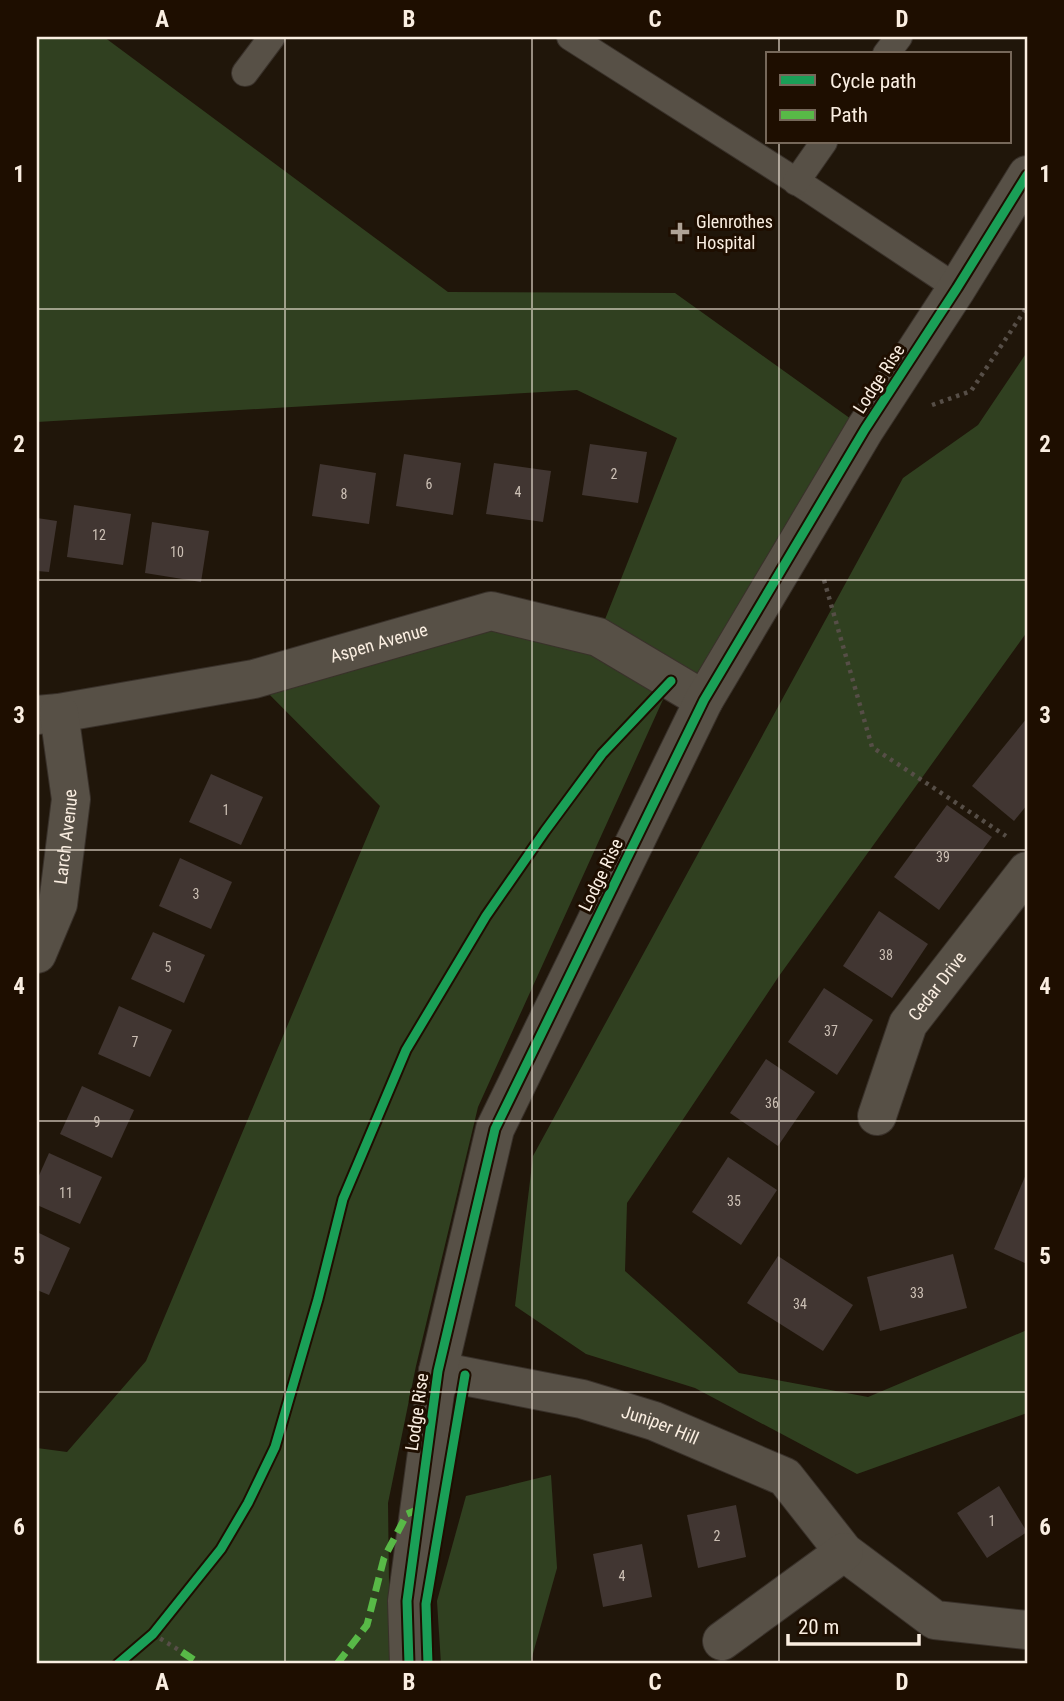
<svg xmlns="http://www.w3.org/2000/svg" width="1064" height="1701" font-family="'Roboto Condensed',sans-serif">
<rect width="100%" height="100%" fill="#20160a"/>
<g fill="#304020">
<path d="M 37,37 L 104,37 L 448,292 L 675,293 L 865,429 L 704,700 L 671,682 L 478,1107 L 416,1366 L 388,1503 L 390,1664 L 37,1664 L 37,1448 L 67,1452 L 146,1361 L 380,806 L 254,679 L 491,611 L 598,637 L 677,438 L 577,390 L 37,422 Z"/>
<path d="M 1027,352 L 1027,632 L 779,976 L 627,1203 L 625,1271 L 739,1373 L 868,1397 L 1027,1330 L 1027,1413 L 857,1474 L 695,1388 L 586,1354 L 515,1306 L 533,1156 L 903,478 L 978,425 Z"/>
<path d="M 551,1475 L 557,1568 L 530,1664 L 441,1664 L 437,1601 L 466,1496 Z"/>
</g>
<g fill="#413632">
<path d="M 590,444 L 647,452 L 638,503 L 582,495 Z"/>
<path d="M 404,454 L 461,463 L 453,515 L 396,506 Z"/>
<path d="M 494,463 L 551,471 L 543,522 L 486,514 Z"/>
<path d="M 320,464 L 376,473 L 369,524 L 312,516 Z"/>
<path d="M 74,505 L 131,514 L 123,565 L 67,557 Z"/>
<path d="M 37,518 L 57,521 L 49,572 L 37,571 Z"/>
<path d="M 152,522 L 209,531 L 201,582 L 145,573 Z"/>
<path d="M 1027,718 L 1027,805 L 1014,821 L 972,786 Z"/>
<path d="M 211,774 L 263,797 L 241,845 L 189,822 Z"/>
<path d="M 947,805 L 992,837 L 939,910 L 894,877 Z"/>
<path d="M 180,858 L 232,882 L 211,929 L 159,906 Z"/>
<path d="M 879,911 L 928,944 L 892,998 L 843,966 Z"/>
<path d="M 153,932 L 205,955 L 184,1003 L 131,979 Z"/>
<path d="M 824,988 L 873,1020 L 837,1075 L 788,1042 Z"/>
<path d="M 119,1006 L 172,1030 L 150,1077 L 98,1054 Z"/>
<path d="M 766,1059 L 815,1092 L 778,1146 L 730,1113 Z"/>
<path d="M 82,1086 L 134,1110 L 112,1158 L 60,1134 Z"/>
<path d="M 49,1153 L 102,1177 L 80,1224 L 37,1205 L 37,1180 Z"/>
<path d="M 728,1157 L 777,1190 L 741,1245 L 692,1212 Z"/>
<path d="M 1027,1172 L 1027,1264 L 994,1249 Z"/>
<path d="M 37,1232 L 70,1248 L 49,1295 L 37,1290 Z"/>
<path d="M 953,1254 L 967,1308 L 880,1331 L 867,1277 Z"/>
<path d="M 778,1256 L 853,1305 L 823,1351 L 747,1303 Z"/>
<path d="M 999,1486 L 1027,1532 L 987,1558 L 957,1513 Z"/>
<path d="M 736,1505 L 746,1557 L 698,1568 L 687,1515 Z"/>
<path d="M 642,1544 L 652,1597 L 603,1607 L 593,1554 Z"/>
</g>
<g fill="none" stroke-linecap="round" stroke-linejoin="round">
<defs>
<g id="service">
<path d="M 570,37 L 810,190 L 957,288"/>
<path d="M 886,54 L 899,37"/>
<path d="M 245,73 L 272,37"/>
<path d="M 796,182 L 824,142"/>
</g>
<g id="minor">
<path id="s1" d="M 37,715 L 59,713 L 254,679 L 491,611 L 598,637 L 704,700"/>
<path id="s2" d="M 37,954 L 58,904 L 71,799 L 59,713"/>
<path id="s3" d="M 877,1116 L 908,1024 L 1027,871"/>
<path id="s4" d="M 438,1371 L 582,1399 L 654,1421 L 785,1477 L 844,1552 L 935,1620 L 1027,1630"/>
<path d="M 722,1641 L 844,1552"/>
<path d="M 409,1664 L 407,1601 L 438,1371 L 495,1129 L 704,700 L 865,429 L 957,288 L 1027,175"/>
</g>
</defs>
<use href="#service" stroke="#39312a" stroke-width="28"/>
<use href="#minor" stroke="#39312a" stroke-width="40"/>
<g stroke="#564e47" stroke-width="4.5" stroke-dasharray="3.5 5" stroke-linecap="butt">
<path d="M 932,405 L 971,391 L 1027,307"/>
<path d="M 824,580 L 872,747 L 1006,836"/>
<path d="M 153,1634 L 182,1652"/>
</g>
<use href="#service" stroke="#575046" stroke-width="26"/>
<use href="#minor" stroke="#575046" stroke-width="38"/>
<g stroke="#58b947" stroke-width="7" stroke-dasharray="14 7" stroke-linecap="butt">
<path d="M 182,1652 L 200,1664"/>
<path d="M 337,1664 L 367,1625 L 384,1558 L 407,1514 L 419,1509"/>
</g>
<defs>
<g id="cycleway">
<path d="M 118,1664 L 153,1634 L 221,1549 L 248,1503 L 275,1447 L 318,1299 L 343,1199 L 406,1050 L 486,916 L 545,831 L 602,754 L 671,681"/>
<path d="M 409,1664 L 407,1601 L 438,1371 L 495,1129 L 704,700 L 865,429 L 957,288 L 1027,175"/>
<path d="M 428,1664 L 426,1604 L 465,1375"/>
</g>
</defs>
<use href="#cycleway" stroke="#1e0e00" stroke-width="13"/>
<use href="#cycleway" stroke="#1a9f57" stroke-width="9"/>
</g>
<path fill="none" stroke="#faeee1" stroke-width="2" stroke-opacity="0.55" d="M 285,37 L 285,1664M 532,37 L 532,1664M 779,37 L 779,54M 779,142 L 779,1664M 37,309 L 1027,309M 37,580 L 1027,580M 37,850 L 1027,850M 37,1121 L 1027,1121M 37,1392 L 1027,1392"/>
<path fill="#aea296" stroke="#1e0e00" stroke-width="2.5" d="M676.5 221.5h7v7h7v7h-7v7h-7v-7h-7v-7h7z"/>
<g text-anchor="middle" stroke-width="6" stroke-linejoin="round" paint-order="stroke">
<g font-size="14" fill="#ccc0b5">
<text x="614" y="479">2</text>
<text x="429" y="489">6</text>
<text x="518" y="497">4</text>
<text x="344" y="499">8</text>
<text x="99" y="540">12</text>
<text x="177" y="557">10</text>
<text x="226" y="815">1</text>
<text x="943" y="862">39</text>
<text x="196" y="899">3</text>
<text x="886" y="960">38</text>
<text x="168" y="972">5</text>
<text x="831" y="1036">37</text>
<text x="135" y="1047">7</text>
<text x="772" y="1108">36</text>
<text x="97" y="1127">9</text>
<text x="66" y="1198">11</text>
<text x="734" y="1206">35</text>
<text x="917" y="1298">33</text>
<text x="800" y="1309">34</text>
<text x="992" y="1526">1</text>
<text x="717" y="1541">2</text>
<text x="622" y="1581">4</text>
</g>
<g font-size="18" fill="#faeee1" stroke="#1e0e00" text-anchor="start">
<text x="696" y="228">Glenrothes<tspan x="696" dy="21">Hospital</tspan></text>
</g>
<g font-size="18" fill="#faeee1" stroke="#1e0e00">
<text transform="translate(879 379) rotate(-57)" y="6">Lodge Rise</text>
<text dy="6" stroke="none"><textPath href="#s1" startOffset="350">Aspen Avenue</textPath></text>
<text dy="6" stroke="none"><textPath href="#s2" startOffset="122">Larch Avenue</textPath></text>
<text transform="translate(601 875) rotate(-64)" y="6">Lodge Rise</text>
<text dy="6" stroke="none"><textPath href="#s3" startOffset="145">Cedar Drive</textPath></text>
<text transform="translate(417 1412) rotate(-82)" y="6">Lodge Rise</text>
<text dy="6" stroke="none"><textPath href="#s4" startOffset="229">Juniper Hill</textPath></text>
</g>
</g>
<rect width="1064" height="1701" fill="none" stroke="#1e0e00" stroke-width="77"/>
<rect x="766" y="52" width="245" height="91" fill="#1e0e00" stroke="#76685a" stroke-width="2"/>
<rect x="780" y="75" width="35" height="10" fill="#1a9f57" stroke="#76685a" stroke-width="2"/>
<text x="830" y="88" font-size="21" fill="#faeee1">Cycle path</text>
<rect x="780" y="110" width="35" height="10" fill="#58b947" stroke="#76685a" stroke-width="2"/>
<text x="830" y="122" font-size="21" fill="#faeee1">Path</text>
<path d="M788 1634v10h131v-10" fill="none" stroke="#faeee1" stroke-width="3.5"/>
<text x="798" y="1634" font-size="21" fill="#faeee1" stroke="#1e0e00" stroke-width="5" paint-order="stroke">20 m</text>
<rect x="38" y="38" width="988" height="1624" fill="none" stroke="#faeee1" stroke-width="2.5"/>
<g font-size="23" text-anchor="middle" font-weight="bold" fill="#faeee1">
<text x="162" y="27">A</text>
<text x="409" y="27">B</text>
<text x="655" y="27">C</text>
<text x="902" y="27">D</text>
<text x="19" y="182">1</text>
<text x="1045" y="182">1</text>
<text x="19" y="452">2</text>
<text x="1045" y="452">2</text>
<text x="19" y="723">3</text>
<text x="1045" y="723">3</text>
<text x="19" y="994">4</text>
<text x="1045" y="994">4</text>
<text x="19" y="1264">5</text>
<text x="1045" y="1264">5</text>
<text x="19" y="1535">6</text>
<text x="1045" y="1535">6</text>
<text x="162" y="1690">A</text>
<text x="409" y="1690">B</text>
<text x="655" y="1690">C</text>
<text x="902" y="1690">D</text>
</g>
</svg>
